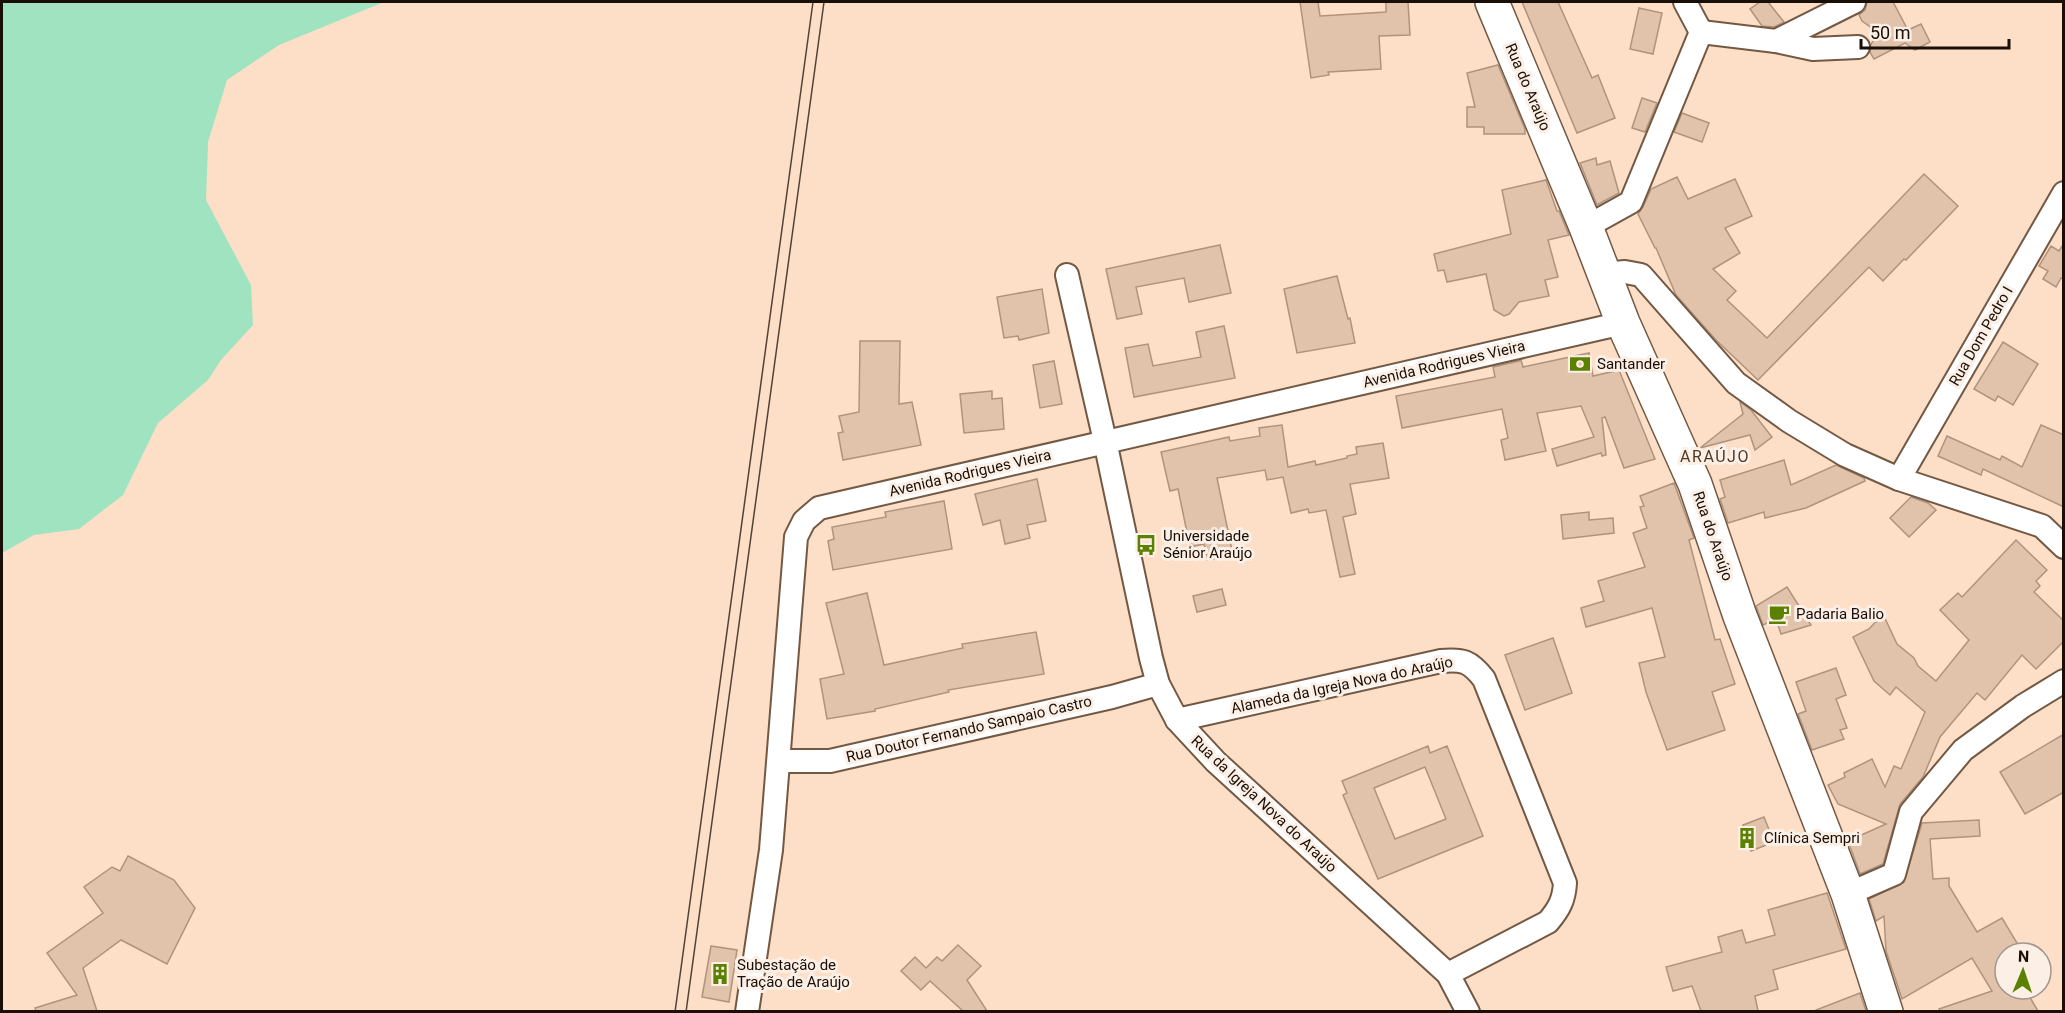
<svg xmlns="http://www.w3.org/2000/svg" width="2065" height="1013" font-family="Roboto,sans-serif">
<rect width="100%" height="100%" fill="#fddec6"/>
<path fill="#a0e3c0" d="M 2,2 L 384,2 L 279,45 L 227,80 L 208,142 L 206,200 L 251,285 L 253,325 L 221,360 L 208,380 L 158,423 L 123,495 L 79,529 L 34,535 L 2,553 Z"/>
<g fill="#e1c3ab" stroke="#b0937d" stroke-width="1.5" fill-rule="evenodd">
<path d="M 1300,2 L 1318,2 L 1320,16 L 1386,12 L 1386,2 L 1408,2 L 1410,35 L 1379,36 L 1381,69 L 1328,72 L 1329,75 L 1311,78 Z"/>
<path d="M 1522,2 L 1558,2 L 1592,78 L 1598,75 L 1615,118 L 1577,133 Z"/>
<path d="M 1760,2 L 1768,2 L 1784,22 L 1774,27 L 1762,26 L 1750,9 Z"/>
<path d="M 1867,2 L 1893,2 L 1908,30 L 1921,24 L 1930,42 L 1915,50 L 1905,43 L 1874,59 L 1870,52 L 1871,44 L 1879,33 L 1862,21 L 1859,15 L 1865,10 Z"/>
<path d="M 1639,8 L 1662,13 L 1653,54 L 1630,49 Z"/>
<path d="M 1498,65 L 1525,129 L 1525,134 L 1484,134 L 1484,127 L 1467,127 L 1467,107 L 1475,107 L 1467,73 Z"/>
<path d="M 1642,98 L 1657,103 L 1645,132 L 1632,128 Z"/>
<path d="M 1682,113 L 1709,123 L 1702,142 L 1674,132 Z"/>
<path d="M 1596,158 L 1597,165 L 1610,161 L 1619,193 L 1597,205 L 1580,163 Z"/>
<path d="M 1924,174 L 1958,206 L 1906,260 L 1904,259 L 1883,281 L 1869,267 L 1758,380 L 1716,340 L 1676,295 L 1656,248 L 1655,248 L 1638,214 L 1643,207 L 1651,189 L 1677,177 L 1688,199 L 1735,179 L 1752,216 L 1725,228 L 1740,253 L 1713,269 L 1736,291 L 1727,300 L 1767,338 Z"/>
<path d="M 1546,180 L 1557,211 L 1559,211 L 1569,235 L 1548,240 L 1558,277 L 1545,280 L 1549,296 L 1519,302 L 1509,314 L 1504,316 L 1494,310 L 1486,274 L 1447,282 L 1444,270 L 1438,271 L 1434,254 L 1511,234 L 1502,190 Z"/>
<path d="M 2064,243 L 2064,279 L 2061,278 L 2056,287 L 2043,279 L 2048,271 L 2039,266 L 2051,246 L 2059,251 Z"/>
<path d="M 1220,245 L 1231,293 L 1189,302 L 1184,278 L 1136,287 L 1142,314 L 1117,319 L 1106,269 Z"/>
<path d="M 1337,276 L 1348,319 L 1350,318 L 1355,343 L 1297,353 L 1284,289 Z"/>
<path d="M 1042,289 L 1049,333 L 1019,340 L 1018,336 L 1004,338 L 997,297 Z"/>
<path d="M 1224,326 L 1235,378 L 1134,397 L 1125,348 L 1148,344 L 1153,366 L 1201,357 L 1196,332 Z"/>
<path d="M 860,341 L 900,341 L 899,404 L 912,402 L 921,445 L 843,460 L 838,433 L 843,432 L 839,416 L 859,412 Z"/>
<path d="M 2003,342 L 2038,364 L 2013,405 L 1998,396 L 1995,401 L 1974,389 Z"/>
<path d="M 1589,353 L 1593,376 L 1619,370 L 1655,459 L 1624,468 L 1605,417 L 1602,418 L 1606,455 L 1602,456 L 1601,453 L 1557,466 L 1552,449 L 1594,437 L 1581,406 L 1537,413 L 1546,451 L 1505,460 L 1501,440 L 1508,438 L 1502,409 L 1402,428 L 1396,396 L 1495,377 L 1493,367 L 1519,361 L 1521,360 L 1523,367 Z"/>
<path d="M 1054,361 L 1062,404 L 1040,408 L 1033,365 Z"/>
<path d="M 992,391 L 992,399 L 1002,398 L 1004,429 L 964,433 L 960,394 Z"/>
<path d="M 1740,402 L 1751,410 L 1772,437 L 1755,450 L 1750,435 L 1700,448 L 1743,414 Z"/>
<path d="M 1282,425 L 1288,467 L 1315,461 L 1316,465 L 1347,458 L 1347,456 L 1357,454 L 1356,447 L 1383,443 L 1389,478 L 1350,484 L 1356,514 L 1343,517 L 1355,574 L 1340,577 L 1326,510 L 1309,513 L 1308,509 L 1291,513 L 1283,477 L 1267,480 L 1265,470 L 1217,478 L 1233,555 L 1208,560 L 1204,544 L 1190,547 L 1178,489 L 1170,491 L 1161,452 L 1229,437 L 1230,441 L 1260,436 L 1259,428 Z"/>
<path d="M 2041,425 L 2064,435 L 2064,507 L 1983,469 L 1981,475 L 1938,456 L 1947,436 L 2000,460 L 2002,456 L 2022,467 Z"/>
<path d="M 1784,460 L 1791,485 L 1836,465 L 1864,478 L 1865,481 L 1806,508 L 1765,518 L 1764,512 L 1728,523 L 1720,499 L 1725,497 L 1720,480 Z"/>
<path d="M 1037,479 L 1046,521 L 1027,525 L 1030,538 L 1005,544 L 1000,520 L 983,525 L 975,494 Z"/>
<path d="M 1674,483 L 1694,538 L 1689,540 L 1715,640 L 1720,639 L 1735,684 L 1712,692 L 1725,730 L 1667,750 L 1646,692 L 1639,663 L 1665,657 L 1652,608 L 1586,627 L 1581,608 L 1604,601 L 1598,581 L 1645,567 L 1633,533 L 1647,528 L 1640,507 L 1644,506 L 1640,496 Z"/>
<path d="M 1911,497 L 1928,503 L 1936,510 L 1909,537 L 1890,518 Z"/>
<path d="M 944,501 L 952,549 L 833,570 L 828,541 L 834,539 L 832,527 L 886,517 L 885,512 Z"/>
<path d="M 1589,512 L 1589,520 L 1613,518 L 1614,533 L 1563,539 L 1561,515 Z"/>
<path d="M 2016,540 L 2047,570 L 2036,581 L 2040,586 L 2034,592 L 2064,621 L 2064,641 L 2036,669 L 2022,655 L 1985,700 L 1977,693 L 1940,737 L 1923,777 L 1900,804 L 1883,864 L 1860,874 L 1848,841 L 1886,824 L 1838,804 L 1828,785 L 1845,777 L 1844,773 L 1872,759 L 1885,787 L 1894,766 L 1901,769 L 1925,712 L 1896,687 L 1890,695 L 1874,681 L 1853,637 L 1869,629 L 1883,614 L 1897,644 L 1914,658 L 1918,666 L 1936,681 L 1969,640 L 1940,610 L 1958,593 L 1962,597 Z"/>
<path d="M 1787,587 L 1811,625 L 1781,634 L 1776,619 L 1763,625 L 1756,606 Z"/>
<path d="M 1222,589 L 1226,605 L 1197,612 L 1193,596 Z"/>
<path d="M 867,593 L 884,665 L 963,648 L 962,644 L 1036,632 L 1044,674 L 948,690 L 949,692 L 875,709 L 875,711 L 827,719 L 820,679 L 844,674 L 826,603 Z"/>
<path d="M 1553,638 L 1572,693 L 1525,710 L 1505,655 Z"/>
<path d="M 1836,668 L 1846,695 L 1836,699 L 1847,728 L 1840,730 L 1844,739 L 1812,750 L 1798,714 L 1806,711 L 1796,682 Z"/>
<path d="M 2064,734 L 2064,792 L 2025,814 L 2000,772 Z"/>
<path d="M 1428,746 L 1430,753 L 1447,746 L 1483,836 L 1378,879 L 1343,795 L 1347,793 L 1342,781 ZM 1425,767 L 1446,819 L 1395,839 L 1374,788 Z"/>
<path d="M 1764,817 L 1774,842 L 1751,851 L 1743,825 Z"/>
<path d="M 1979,820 L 1980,836 L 1930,839 L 1933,879 L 1949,878 L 1949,886 L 1977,932 L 2002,918 L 2023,953 L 2005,953 L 2005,989 L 2025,989 L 2038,1011 L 1940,1011 L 1939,1009 L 1992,991 L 1972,958 L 1902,999 L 1886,951 L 1884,916 L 1876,921 L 1869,899 L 1904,882 L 1922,823 Z"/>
<path d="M 128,856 L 174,880 L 195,908 L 167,964 L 121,940 L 83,968 L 97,1011 L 36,1011 L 35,1008 L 77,995 L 47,953 L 103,913 L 84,887 L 112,867 L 120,871 Z"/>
<path d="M 1827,893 L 1846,949 L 1773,970 L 1778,989 L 1755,996 L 1758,1011 L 1701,1011 L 1692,986 L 1673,991 L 1666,967 L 1722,952 L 1718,937 L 1742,930 L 1746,943 L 1775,935 L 1768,910 Z"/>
<path d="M 958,945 L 981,966 L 967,980 L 987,1011 L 963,1011 L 930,981 L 921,990 L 901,971 L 915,957 L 926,968 L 937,957 L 942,961 Z"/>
<path d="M 711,946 L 737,950 L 729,1002 L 702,997 Z"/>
<path d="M 1860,993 L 1866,1011 L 1816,1011 L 1816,1010 Z"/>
</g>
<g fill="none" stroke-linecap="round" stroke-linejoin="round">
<defs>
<g id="street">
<path d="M 1685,2 L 1701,32"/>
<path d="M 1776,41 L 1813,49 L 1858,47"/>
<path d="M 1586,227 L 1631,202 L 1701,32 L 1776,41 L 1854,2"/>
<path d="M 1605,274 L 1625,272 L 1641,275 L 1736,383 L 1789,421 L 1845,455 L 1899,479 L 2042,526 L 2064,547"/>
<path d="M 1067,275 L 1105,441 L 1151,658 L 1158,684 L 1177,720 L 1216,762 L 1448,974 L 1468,1012"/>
<path d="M 1899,479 L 2064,193"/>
<path d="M 1177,720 L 1441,661 C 1463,659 1470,661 1484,679 L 1565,883 C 1564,900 1559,909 1548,922 L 1448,974"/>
<path d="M 780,761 L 830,761 L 1112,697 L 1158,684"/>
<path d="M 1848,894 L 1894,874 L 1911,812 L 1963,750 L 2023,706 L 2064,681"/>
<path d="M 747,1012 L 771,850 L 796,537 L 804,521 L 819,508 L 1623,323"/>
</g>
<path id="secondary" d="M 1492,2 L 1586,227 L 1623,323 L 1695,484 L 1740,616 L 1848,894 L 1886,1012"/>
</defs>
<use href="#street" stroke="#735944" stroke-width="26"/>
<use href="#secondary" stroke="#735944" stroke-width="36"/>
<use href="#street" stroke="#fff" stroke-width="22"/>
<use href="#secondary" stroke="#fff" stroke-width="33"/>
<g stroke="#524236" stroke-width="1.5">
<path d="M 675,1012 L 813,2"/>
<path d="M 686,1012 L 824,2"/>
</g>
</g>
<defs>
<symbol id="bank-bare" viewBox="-9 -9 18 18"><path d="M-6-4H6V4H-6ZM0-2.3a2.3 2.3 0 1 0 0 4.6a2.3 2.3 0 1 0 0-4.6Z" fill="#5b8100" stroke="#fcefe6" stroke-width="2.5" paint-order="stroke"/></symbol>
<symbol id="bus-bare" viewBox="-9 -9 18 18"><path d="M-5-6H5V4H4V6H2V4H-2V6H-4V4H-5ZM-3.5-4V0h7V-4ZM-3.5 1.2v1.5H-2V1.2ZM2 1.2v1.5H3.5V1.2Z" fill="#5b8100" stroke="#fcefe6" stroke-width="2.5" paint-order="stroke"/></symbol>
<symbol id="cafe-bare" viewBox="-9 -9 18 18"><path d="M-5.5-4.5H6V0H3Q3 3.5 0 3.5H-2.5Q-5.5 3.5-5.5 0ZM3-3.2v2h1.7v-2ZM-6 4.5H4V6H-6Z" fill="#5b8100" stroke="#fcefe6" stroke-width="2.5" paint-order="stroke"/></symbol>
<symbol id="building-bare" viewBox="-9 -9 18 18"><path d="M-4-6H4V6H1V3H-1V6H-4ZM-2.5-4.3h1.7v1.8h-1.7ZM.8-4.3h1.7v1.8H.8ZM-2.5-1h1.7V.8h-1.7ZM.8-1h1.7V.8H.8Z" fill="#5b8100" stroke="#fcefe6" stroke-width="2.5" paint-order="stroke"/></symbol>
</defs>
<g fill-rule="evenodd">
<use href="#bank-bare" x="1565" y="349" width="30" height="30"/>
<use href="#bus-bare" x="1131" y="530" width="30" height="30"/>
<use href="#cafe-bare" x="1764" y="599" width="30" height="30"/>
<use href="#building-bare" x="1732" y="823" width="30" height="30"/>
<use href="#building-bare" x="705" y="959" width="30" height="30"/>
</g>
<g text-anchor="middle" stroke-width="6" stroke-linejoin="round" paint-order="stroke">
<g font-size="15" fill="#190f07" stroke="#fcefe6">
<text transform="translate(1528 87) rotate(67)" y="5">Rua do Araújo</text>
<text transform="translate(1981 336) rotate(-60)" y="5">Rua Dom Pedro I</text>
<text transform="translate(1444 364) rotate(-13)" y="5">Avenida Rodrigues Vieira</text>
<text transform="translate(970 473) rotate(-13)" y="5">Avenida Rodrigues Vieira</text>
<text transform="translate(1713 536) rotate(71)" y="5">Rua do Araújo</text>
<text transform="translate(1342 685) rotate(-12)" y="5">Alameda da Igreja Nova do Araújo</text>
<text transform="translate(969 729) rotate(-13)" y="5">Rua Doutor Fernando Sampaio Castro</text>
<text transform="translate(1264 804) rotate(43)" y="5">Rua da Igreja Nova do Araújo</text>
</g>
<g font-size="15" fill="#190f07" stroke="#fcefe6" text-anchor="start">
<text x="1597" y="369">Santander</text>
<text x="1163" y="541">Universidade<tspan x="1163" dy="17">Sénior Araújo</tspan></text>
<text x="1796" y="619">Padaria Balio</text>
<text x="1764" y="843">Clínica Sempri</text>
<text x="737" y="970">Subestação de<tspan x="737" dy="17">Tração de Araújo</tspan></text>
</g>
<g font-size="16" letter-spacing="1.5" fill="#523925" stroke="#fcefe6">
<text x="1715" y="462">ARAÚJO</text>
</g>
</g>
<rect width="2065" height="1013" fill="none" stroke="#190f07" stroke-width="6"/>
<g transform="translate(2023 971) rotate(2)"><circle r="28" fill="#fcefe6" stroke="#a1958d" stroke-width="1.5"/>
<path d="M0-4.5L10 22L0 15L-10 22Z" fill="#5b8100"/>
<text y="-9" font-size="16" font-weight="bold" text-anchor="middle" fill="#190f07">N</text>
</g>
<path d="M1861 39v9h148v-9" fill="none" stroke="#190f07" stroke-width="3"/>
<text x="1870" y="39" font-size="18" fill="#190f07" stroke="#fcefe6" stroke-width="4.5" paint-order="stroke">50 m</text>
</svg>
